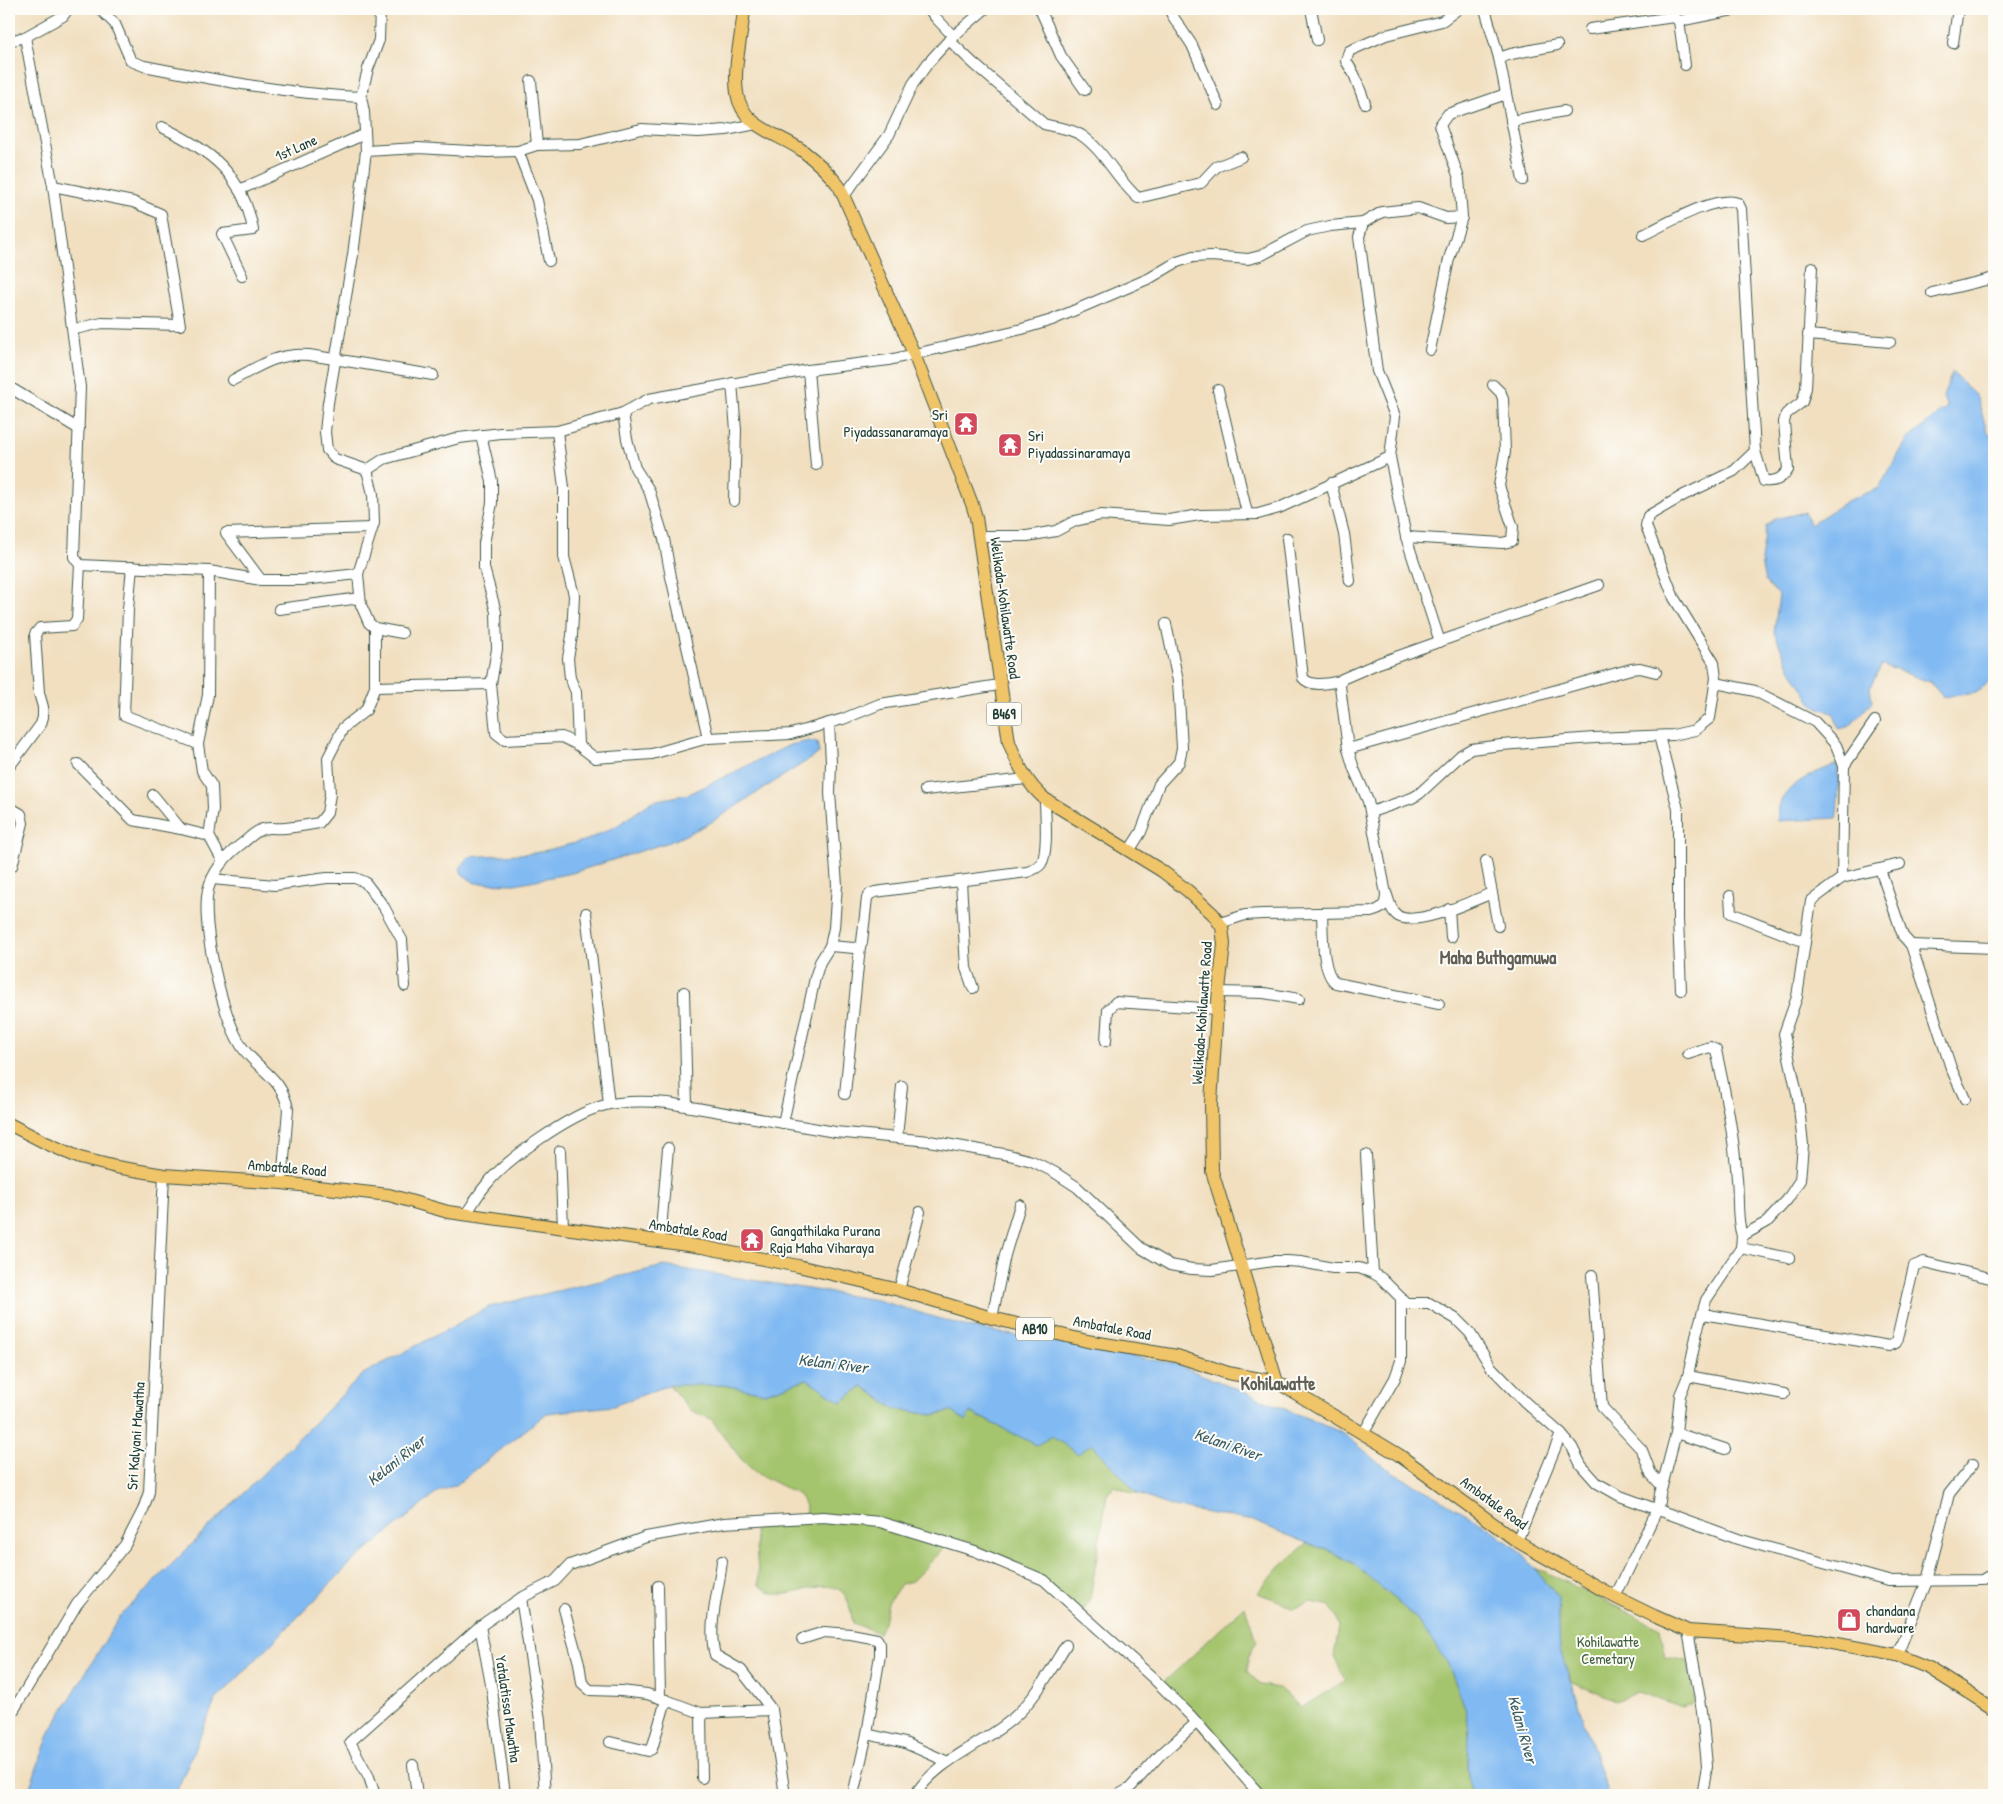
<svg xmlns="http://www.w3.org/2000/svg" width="2003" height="1804" font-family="'Patrick Hand',sans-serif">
<rect width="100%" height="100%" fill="#fdfcf7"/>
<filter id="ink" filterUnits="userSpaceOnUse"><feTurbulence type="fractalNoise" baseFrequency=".02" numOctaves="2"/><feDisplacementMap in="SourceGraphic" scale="10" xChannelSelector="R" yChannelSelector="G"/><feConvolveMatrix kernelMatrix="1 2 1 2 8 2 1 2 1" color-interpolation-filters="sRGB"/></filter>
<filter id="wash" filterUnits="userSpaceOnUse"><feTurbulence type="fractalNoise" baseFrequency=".0096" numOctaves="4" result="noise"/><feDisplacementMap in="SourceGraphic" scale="20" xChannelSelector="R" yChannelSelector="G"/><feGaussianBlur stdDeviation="1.12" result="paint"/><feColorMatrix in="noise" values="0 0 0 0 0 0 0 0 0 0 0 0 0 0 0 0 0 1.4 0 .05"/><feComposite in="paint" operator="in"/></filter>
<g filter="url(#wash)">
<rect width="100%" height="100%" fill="#f1dfc0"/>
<g fill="#a4c46d" stroke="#628050">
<path d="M 807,1379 L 841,1402 L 863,1386 L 895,1409 L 933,1415 L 951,1411 L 969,1412 L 1037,1445 L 1052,1436 L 1092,1444 L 1138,1494 L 1114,1486 L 1107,1495 L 1090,1599 L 1082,1613 L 1044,1580 L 950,1543 L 912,1581 L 901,1584 L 888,1603 L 884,1622 L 879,1633 L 853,1623 C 851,1615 850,1604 846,1597 C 833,1575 803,1594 784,1594 C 774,1595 767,1591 759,1585 L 754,1520 L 805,1518 L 806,1506 L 799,1495 L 756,1473 L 741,1459 L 711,1419 L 690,1410 L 669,1385 L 723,1385 L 765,1393 Z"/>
<path d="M 1307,1543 L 1330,1551 L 1354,1564 L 1416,1618 L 1437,1647 L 1448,1664 L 1465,1707 L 1469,1730 L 1468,1767 L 1471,1795 L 1260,1795 L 1161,1685 L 1245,1606 C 1248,1619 1253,1628 1257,1641 L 1248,1658 L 1248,1672 L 1261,1685 L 1279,1688 L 1301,1708 L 1346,1680 L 1334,1657 L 1339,1626 L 1331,1606 L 1311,1602 L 1293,1609 L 1277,1600 L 1257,1593 L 1281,1566 Z"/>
<path d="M 1536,1569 L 1543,1571 L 1660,1628 L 1666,1657 L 1688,1661 L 1695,1703 L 1683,1707 L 1638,1692 L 1616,1701 L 1572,1682 L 1558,1652 L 1554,1600 Z"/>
</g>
<g fill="#81baf2" stroke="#507c93">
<path d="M 1952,372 L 1977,397 L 1987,431 L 1994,438 L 1994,678 L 1976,693 L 1943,697 L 1930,682 L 1882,665 L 1870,687 L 1872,702 L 1850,726 L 1839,729 L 1834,714 L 1813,705 L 1791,670 L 1774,633 L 1779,595 L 1765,582 L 1761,561 L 1766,526 L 1775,519 L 1805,512 L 1810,525 L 1847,501 L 1879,488 L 1907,440 L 1947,407 L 1943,397 Z"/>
<path d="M 809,741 L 817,743 L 819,753 L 710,823 L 675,840 L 572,873 L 515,884 L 475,883 L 462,874 L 460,868 L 469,857 L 535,853 L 587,840 L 618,825 L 653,801 L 689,794 L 790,745 Z"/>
<path d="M 1837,764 L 1839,781 L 1837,818 L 1777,821 C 1778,815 1778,807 1781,801 C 1791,781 1817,772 1837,764 Z"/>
<path d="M 664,1266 L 877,1300 L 968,1327 L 1176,1364 L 1343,1433 L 1383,1466 L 1483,1524 L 1521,1552 L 1558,1597 L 1560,1650 L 1608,1795 L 1471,1795 L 1468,1767 L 1469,1730 L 1465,1707 L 1448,1664 L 1416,1618 L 1354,1564 L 1330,1551 L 1307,1543 L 1253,1521 L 1173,1507 L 1138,1494 L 1092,1444 L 1078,1454 L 1052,1436 L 1037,1445 L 970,1412 L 966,1421 L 951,1411 L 933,1415 L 895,1409 L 863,1386 L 841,1402 L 807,1379 L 765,1393 L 723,1385 L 669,1385 L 613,1406 L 547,1413 L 456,1485 L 439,1491 L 351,1563 L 215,1701 L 175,1795 L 27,1795 L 50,1732 L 120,1616 L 363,1374 L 489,1307 Z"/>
</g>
</g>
<g filter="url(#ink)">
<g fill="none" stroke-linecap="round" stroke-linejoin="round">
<defs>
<g id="minor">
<path d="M 68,9 L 63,16 L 25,37 L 53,186 L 80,387 L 74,557 L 80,565 L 209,571 L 261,580 L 302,580 L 358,574"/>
<path d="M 100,9 L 115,24 L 131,61 L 144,66 C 216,80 288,94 361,97"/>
<path d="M 380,9 L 379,40 L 368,69 L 361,97 L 364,112 L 366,151 L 418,148 L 487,152 L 518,151 L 537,145 L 580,144 L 641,129 L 698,132 L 726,130 L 756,124"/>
<path d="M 929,9 L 936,18 L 953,36"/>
<path d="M 1040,9 L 1061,56 L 1085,90"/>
<path d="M 1170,9 L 1172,15 L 1192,45 L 1218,105"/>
<path d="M 1311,9 L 1317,40"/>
<path d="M 1485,9 L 1499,58 L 1523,180"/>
<path d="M 1672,9 L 1674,17 L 1679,21 L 1685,65"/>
<path d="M 1679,21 L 1738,9"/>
<path d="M 1590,29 L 1674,17"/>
<path d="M 949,40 L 973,63 L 1044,124 C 1057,128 1069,128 1081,135 C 1104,150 1117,180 1138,198 L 1201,183 L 1216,167 L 1241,157"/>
<path d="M 9,41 L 25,37"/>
<path d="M 1953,43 L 1958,9"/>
<path d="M 1499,58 L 1511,54 L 1557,45"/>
<path d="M 531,81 L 537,145"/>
<path d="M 1365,103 L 1354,74 L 1346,61 L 1349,51 L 1386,35 L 1442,21 L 1458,9"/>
<path d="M 1511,121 L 1564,111"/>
<path d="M 162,127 C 210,150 243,174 253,230 L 222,234 L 242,276"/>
<path d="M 366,151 L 353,255 L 328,403 L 325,432 L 327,450 L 335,459 L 367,470 L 384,459 L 459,438 L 501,433 L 557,431 L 623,413 L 649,399 L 808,370 L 889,360 L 1022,329 L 1052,320 L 1150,278 L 1177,262 L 1193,257 L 1211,256 L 1248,259 L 1260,256 L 1307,231 L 1330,226 L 1363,223"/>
<path d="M 518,151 L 537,200 L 549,261"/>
<path d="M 53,186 L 133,202 L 161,214 L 180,325 L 102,323 L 75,329"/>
<path d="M 239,190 L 365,134"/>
<path d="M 844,196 L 889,135 L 913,84 L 928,63 L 949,40 L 985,9"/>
<path d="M 1932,293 L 1994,278"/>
<path d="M 1808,335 L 1890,342"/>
<path d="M 1430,350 L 1449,259 L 1462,217 L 1459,178 L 1440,125 L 1448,114 L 1506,94"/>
<path d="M 808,370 L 816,465"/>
<path d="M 233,380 C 261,365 277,353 309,355 L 433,375"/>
<path d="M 732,383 L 736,430 L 734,501"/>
<path d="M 9,387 L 79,429"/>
<path d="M 1218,390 L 1247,513"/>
<path d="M 623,413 L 627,439 L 635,468 L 649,490 L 664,539 L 671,577 L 708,738"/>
<path d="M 557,431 L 564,488 L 564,557 L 574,595 L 572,636 L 568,658 L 570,678 L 576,692 L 578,745"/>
<path d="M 481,435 L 492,481 L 492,503 L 484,543 L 484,568 L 496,612 L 497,649 L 491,684 L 496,733 L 505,740 L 562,737 L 578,745 L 595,758 L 652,754 L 708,738 L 791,734 L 843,719 L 880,704 L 999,685"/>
<path d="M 1755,451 L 1764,481 C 1776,482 1781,479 1788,470 L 1784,422 L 1786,414 L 1802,402 L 1806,388 L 1812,267"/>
<path d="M 1390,457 L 1406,537 L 1440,642"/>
<path d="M 367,470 L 373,494 L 374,523 L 358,574 L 361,605 L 369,623 L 375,628 L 402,633"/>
<path d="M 1331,483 L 1344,534 L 1350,581"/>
<path d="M 979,536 L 1027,536 L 1056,531 L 1075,521 L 1101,515 L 1169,520 L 1200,515 L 1258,514 L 1279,508 L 1390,457 L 1395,416 L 1377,371 L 1359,237 L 1363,223 L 1382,212 L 1418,208 L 1446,218 L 1462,217"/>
<path d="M 1406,537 L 1502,543 L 1512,541 L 1513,527 L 1499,486 L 1505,452 L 1503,399 L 1501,393 L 1493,385"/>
<path d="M 1287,538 L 1303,678 C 1311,688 1330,683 1341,681"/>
<path d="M 132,567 L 128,609 L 124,715 L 198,744 L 208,695 L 209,571"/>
<path d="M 261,580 L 226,533 L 371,528"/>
<path d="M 279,609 L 360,598"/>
<path d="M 375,687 L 491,684"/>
<path d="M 1659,736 L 1678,809 L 1678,919 L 1681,990"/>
<path d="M 198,744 L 202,771 L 212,786 L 213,809 L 209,836"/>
<path d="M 1348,749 L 1631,669 L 1640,668 L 1656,672"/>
<path d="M 78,764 L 133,820 L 181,829"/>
<path d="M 1844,766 L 1875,721"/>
<path d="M 9,767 L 41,724 L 43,717 L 43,707 L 39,693 L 35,634 L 40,628 L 72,626 L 77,619 L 80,565"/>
<path d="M 925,790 L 1027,779"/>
<path d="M 153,795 L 181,829 L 209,836 L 223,862"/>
<path d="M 9,807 L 21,814 L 23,823 L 12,866 L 9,868"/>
<path d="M 1371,812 L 1412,798 L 1419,794 L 1461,755 L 1471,749 L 1501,745 L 1594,738 L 1673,735 L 1695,730 L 1710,718 L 1716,678 L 1714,663 L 1674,598 L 1646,526 L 1648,516 L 1684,495 L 1734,471 L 1755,451 L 1741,209 L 1738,203 C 1717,194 1664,225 1643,235"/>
<path d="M 1129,851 L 1141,832 L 1159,784 L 1179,762 L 1182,748 L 1178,681 L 1166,624"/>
<path d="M 1486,861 L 1498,926"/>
<path d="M 1880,869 L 1903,936 L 1911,945 L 1951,1068 L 1965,1099"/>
<path d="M 1842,878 L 1900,864"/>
<path d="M 212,879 L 275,885 L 327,878 L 355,878 L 365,882 L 384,907 L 402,940 L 405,986"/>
<path d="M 961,881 L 966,968 L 973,988"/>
<path d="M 1387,895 C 1389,902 1391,911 1398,916 C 1417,927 1472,901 1492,893"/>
<path d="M 1730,896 L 1731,913 L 1805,942"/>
<path d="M 1449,909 L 1451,937"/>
<path d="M 586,913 L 609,1104"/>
<path d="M 1322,913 C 1323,930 1321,973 1336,983 L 1439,1004"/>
<path d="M 1220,923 L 1245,915 L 1262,914 L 1371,912 C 1382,909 1386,906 1386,894 L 1368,801 L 1354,769 L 1348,749 L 1340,686 L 1342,679 L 1379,663 L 1599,585"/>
<path d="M 1911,945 L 1994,948"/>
<path d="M 830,946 L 854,948 L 860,947 L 862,942 L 867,898 L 870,894 L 875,892 L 1027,872 C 1033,870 1038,868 1041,864 C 1049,852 1045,814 1045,799"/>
<path d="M 684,992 L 687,1106"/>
<path d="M 1219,992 L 1264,993 L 1299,999"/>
<path d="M 1106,1041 L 1108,1010 L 1116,1002 L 1217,1009"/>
<path d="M 1688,1054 L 1710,1047 L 1716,1050 C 1725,1092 1734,1135 1737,1179 C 1739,1198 1736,1217 1742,1236"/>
<path d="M 845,1094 L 860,947"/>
<path d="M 783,1123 L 815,978 L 820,962 L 830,946 L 834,928 L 837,885 L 830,793 L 831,762 L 829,723"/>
<path d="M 897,1137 L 902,1086"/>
<path d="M 560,1151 L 563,1228"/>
<path d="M 1366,1155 L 1373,1273"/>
<path d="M 282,1183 L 288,1109 C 282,1077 259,1071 242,1047 C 222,1017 201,924 208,890 C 213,870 229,853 244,842 C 249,838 257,830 263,829 C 270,827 278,829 285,828 C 297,827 308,825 319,823 L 327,813 L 330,794 L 328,758 L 343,728 L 366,710 L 375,687 L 375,628"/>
<path d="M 466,1214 C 473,1204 478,1194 486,1185 C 506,1159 570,1115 602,1106 C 623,1100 646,1101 668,1103 L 835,1132 L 929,1141 L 1009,1155 L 1032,1161 L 1054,1172 L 1077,1187 L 1141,1248 L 1170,1265 L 1192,1269 L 1212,1270 L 1273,1261 L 1287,1261 L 1301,1262 L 1333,1268 L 1359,1268 L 1373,1273 L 1381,1278 L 1406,1303 L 1429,1303 L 1456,1319 L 1470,1333 L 1491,1367 L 1525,1402 L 1561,1434 L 1572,1447 L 1581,1465 L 1597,1483 L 1620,1496 L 1738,1539 L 1888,1581 L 1982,1580 L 1994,1573"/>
<path d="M 660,1241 L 668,1148"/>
<path d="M 1741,1248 L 1789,1258"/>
<path d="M 1592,1275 L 1602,1407 L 1642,1450 L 1651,1474 L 1662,1486"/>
<path d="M 899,1290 L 920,1212"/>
<path d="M 1703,1314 L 1889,1346 L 1896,1343 L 1914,1266 L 1924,1262 L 1994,1279"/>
<path d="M 992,1318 L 1005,1255 L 1020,1205"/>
<path d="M 1688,1376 L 1784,1394"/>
<path d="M 1676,1433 L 1725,1449"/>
<path d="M 1363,1434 L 1395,1378 L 1401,1361 L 1401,1298"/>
<path d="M 1517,1541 L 1561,1434"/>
<path d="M 722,1561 C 719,1590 707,1627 715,1655 L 741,1670 L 772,1710"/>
<path d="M 658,1586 L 660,1698"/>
<path d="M 1615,1597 L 1658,1508 L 1660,1494 L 1676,1433 L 1680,1395 L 1688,1376 L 1697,1332 L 1706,1300 L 1741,1248 L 1742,1236 L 1767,1222 L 1787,1200 L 1800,1180 L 1803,1145 L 1798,1098 L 1784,1034 L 1797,997 L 1811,901 L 1842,878 L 1844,766 L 1836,745 L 1815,722 L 1755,691 L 1716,683"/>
<path d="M 521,1598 L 540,1720 L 545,1795"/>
<path d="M 564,1609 L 579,1663 L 582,1683 L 590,1690 L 621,1691 L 647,1694 L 666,1700 L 701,1713 L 772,1710 L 785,1795"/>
<path d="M 480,1626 L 492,1690 L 505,1795"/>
<path d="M 1688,1631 L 1702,1711 L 1707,1766 L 1702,1795"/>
<path d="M 802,1639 L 824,1632 L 851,1634 L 877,1639 L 880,1644 L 880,1655 L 867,1734 L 905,1743 L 948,1762"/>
<path d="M 1897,1655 L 1927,1581 L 1949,1494 L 1973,1464"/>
<path d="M 701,1713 L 702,1778"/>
<path d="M 9,1718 L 77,1604 L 125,1545 L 143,1510 L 149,1492 L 164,1175"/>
<path d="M 610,1742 L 648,1751 L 652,1749 L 666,1700"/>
<path d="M 413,1765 L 417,1795"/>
<path d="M 375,1795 L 369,1777 L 350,1742 L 480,1626 L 521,1598 L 555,1581 L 570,1565 L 646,1537 L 724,1523 L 823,1517 L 880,1522 L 975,1551 L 1044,1580 L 1153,1678 L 1191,1716 L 1260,1795"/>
<path d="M 853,1795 L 867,1734"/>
<path d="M 915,1795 C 937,1760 980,1746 1011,1720 C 1035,1700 1050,1671 1066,1645"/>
<path d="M 1118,1795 L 1129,1789 L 1161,1754 L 1196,1723"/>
</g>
<g id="major">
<path d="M 744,9 C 742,36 733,66 737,93 C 742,128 780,134 803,151 C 816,161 829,173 839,186 L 914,354 L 972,504 L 976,517 L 1009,742 C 1017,763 1027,784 1045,799 L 1162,871 L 1188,891 L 1213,914 L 1222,927 L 1224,944 L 1217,1009 L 1211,1103 L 1212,1171 L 1277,1382"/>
<path d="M 9,1124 L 46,1143 L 80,1158 L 116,1167 L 164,1175 L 282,1183 L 389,1195 L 448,1212 L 702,1247 L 798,1266 L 899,1290 L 992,1318 L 1087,1341 L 1177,1356 L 1228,1373 L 1277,1382 L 1399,1455 L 1517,1541 L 1615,1597 L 1654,1616 L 1688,1631 L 1810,1639 L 1897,1655 L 1929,1668 L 1994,1709"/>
</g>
</defs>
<use href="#minor" stroke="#3e5549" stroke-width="12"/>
<use href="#major" stroke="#3e5549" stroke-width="14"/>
<use href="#minor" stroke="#fff" stroke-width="10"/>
<use href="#major" stroke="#f0c469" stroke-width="12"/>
</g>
</g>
<defs>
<symbol id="temple-square" viewBox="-11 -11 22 22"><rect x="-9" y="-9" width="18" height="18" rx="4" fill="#d1495b" stroke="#fdfcf7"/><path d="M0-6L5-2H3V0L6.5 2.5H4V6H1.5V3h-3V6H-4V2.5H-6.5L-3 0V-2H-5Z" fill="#fff"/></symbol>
<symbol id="shop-square" viewBox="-11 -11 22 22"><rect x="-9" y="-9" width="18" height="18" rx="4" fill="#d1495b" stroke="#fdfcf7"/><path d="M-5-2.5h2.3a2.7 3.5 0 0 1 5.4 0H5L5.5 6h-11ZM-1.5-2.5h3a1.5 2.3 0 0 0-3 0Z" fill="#fff"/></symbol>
</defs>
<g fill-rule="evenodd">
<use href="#temple-square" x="952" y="410" width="28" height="28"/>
<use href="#temple-square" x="996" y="431" width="28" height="28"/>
<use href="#temple-square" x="738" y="1226" width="28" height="28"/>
<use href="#shop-square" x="1835" y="1606" width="28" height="28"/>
</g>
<g text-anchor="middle" stroke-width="4" stroke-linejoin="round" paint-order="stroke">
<g fill="#fdfcf7" stroke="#62766e" stroke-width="1">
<rect x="986.5" y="702.5" width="35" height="23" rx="4"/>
<rect x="1016" y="1317.5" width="38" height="23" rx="4"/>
</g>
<g font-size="14" font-weight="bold" fill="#1f3d34">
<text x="1004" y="719">B469</text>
<text x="1035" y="1334">AB10</text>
</g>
<g font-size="15" fill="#1f3d34" stroke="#fdfcf7">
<text transform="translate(296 148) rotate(-24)" y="5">1st Lane</text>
<text transform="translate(1005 608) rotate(82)" y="5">Welikada-Kohilawatte Road</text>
<text transform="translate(1202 1013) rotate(-86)" y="5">Welikada-Kohilawatte Road</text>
<text transform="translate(287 1168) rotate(5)" y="5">Ambatale Road</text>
<text transform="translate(688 1230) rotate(9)" y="5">Ambatale Road</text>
<text transform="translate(1112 1328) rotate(11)" y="5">Ambatale Road</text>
<text transform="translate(136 1436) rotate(-86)" y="5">Sri Kalyani Mawatha</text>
<text transform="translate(1494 1503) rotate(36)" y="5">Ambatale Road</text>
<text transform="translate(508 1709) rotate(82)" y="5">Yatalatissa Mawatha</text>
</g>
<g font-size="15" fill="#1f3d34" stroke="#fdfcf7" text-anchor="start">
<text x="948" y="420" text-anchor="end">Sri<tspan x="948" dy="17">Piyadassanaramaya</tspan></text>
<text x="1028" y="441">Sri<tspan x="1028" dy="17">Piyadassinaramaya</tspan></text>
<text x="770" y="1236">Gangathilaka Purana<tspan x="770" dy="17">Raja Maha Viharaya</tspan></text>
<text x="1866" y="1616">chandana<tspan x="1866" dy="17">hardware</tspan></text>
</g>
<g font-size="15" fill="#405f42" stroke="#fdfcf7">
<text x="1608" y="1647">Kohilawatte<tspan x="1608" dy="17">Cemetary</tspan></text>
</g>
<g font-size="16" font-style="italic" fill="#385c64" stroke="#fdfcf7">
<text transform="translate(833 1363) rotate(7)" y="6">Kelani River</text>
<text transform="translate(1228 1444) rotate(19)" y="6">Kelani River</text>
<text transform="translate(396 1460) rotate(-39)" y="6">Kelani River</text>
<text transform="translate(1523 1729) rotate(74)" y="6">Kelani River</text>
</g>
<g font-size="18" font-weight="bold" fill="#626056" stroke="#fdfcf7">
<text x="1498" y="964">Maha Buthgamuwa</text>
<text x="1278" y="1390">Kohilawatte</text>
</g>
</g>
<rect width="2003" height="1804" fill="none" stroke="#fdfcf7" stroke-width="30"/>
</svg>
